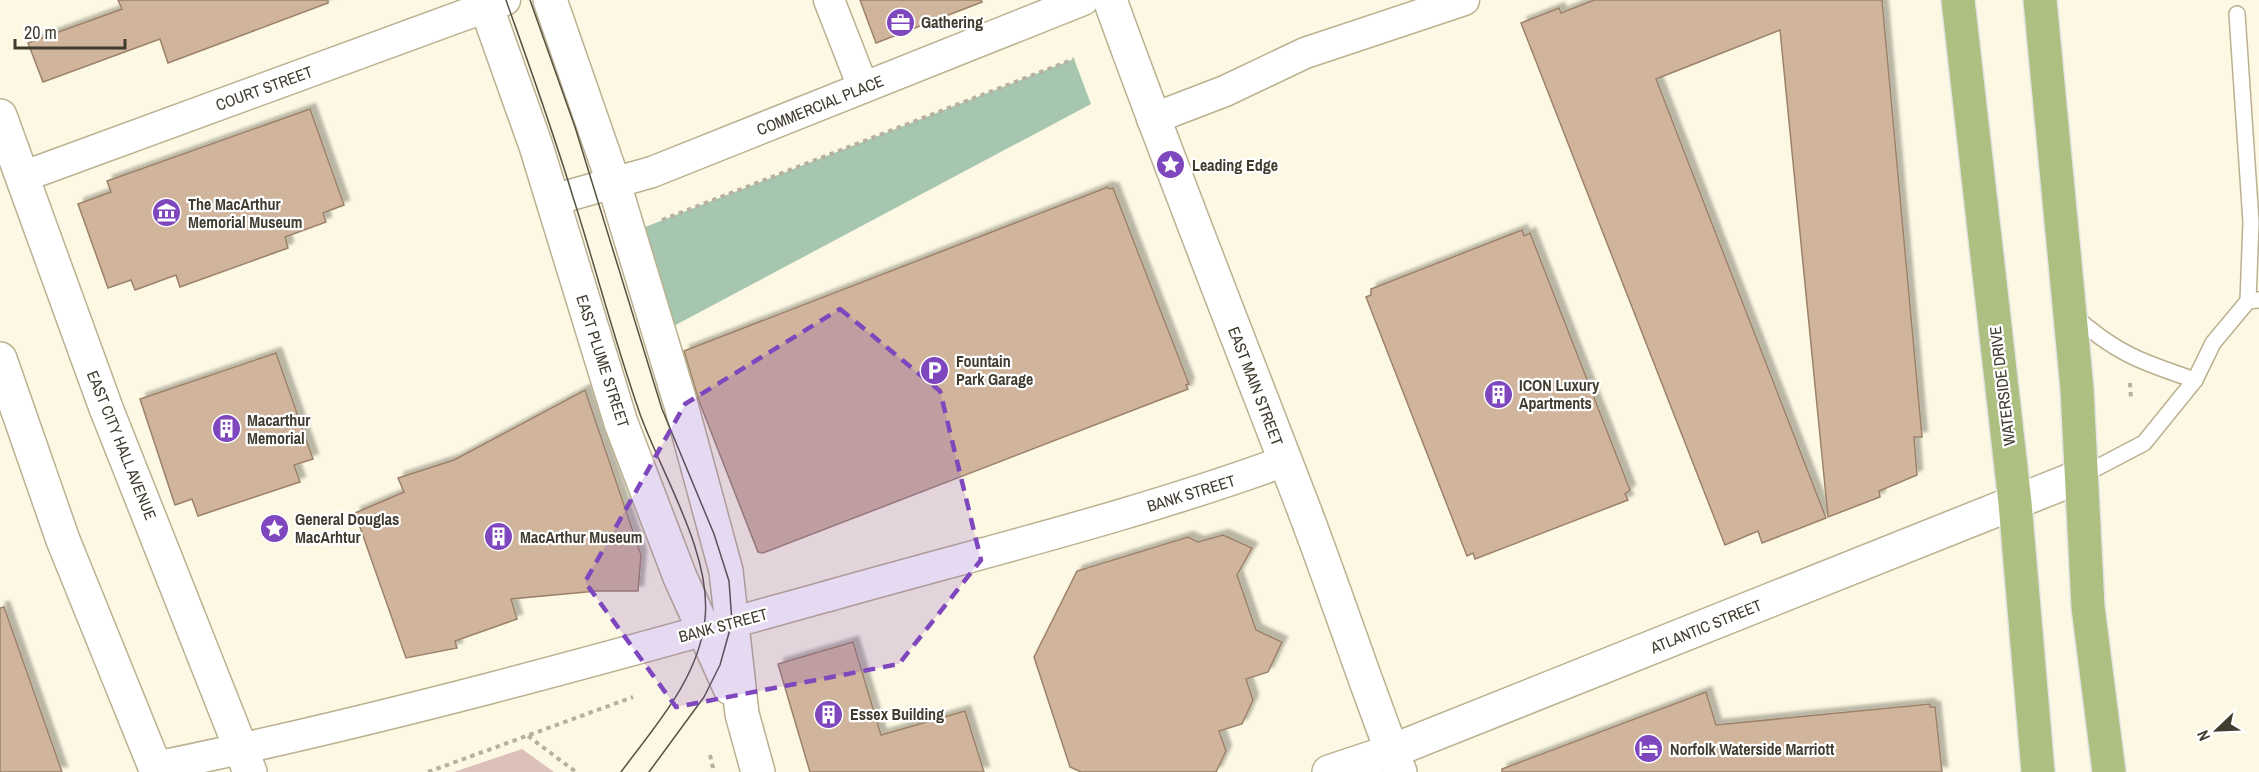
<svg xmlns="http://www.w3.org/2000/svg" width="2259" height="772" font-family="'Archivo Narrow',sans-serif">
<defs>
<filter id="shadow"><feDropShadow dx="5.5" dy="-5.5" stdDeviation="1.5" flood-color="#0004"/></filter>
</defs>
<rect width="100%" height="100%" fill="#fdf8e3"/>
<path fill="#dcc0ba" d="M 522,749 L 554,772 L 454,772 Z"/>
<path fill="#a6c6b0" d="M 1074,59 L 1091,104 L 668,329 L 645,227 Z"/>
<g fill="#d0b59c" stroke="#9c826a" stroke-width="1.5" filter="url(#shadow)">
<path d="M 118,0 L 328,0 L 328,3 L 168,63 L 160,39 L 43,82 L 28,43 L 122,9 Z"/>
<path d="M 860,0 L 981,0 L 982,2 L 876,43 Z"/>
<path d="M 1594,0 L 1882,0 L 1922,437 L 1914,437 L 1917,475 L 1879,491 L 1880,497 L 1828,517 L 1780,30 L 1656,79 L 1826,518 L 1762,543 L 1758,531 L 1725,545 L 1521,23 L 1559,8 L 1561,13 Z"/>
<path d="M 310,109 L 344,205 L 323,213 L 326,222 L 285,237 L 288,248 L 180,287 L 176,275 L 135,290 L 131,280 L 108,288 L 78,204 L 111,192 L 107,181 Z"/>
<path d="M 1108,187 L 1109,189 L 1113,188 L 1189,384 L 1186,385 L 1188,389 L 763,553 L 758,552 L 699,401 L 684,351 Z"/>
<path d="M 1522,230 L 1524,236 L 1530,233 L 1630,490 L 1625,494 L 1628,500 L 1475,559 L 1473,553 L 1467,556 L 1366,297 L 1371,295 L 1371,289 Z"/>
<path d="M 276,353 L 313,459 L 294,465 L 300,482 L 198,516 L 192,499 L 175,505 L 140,399 Z"/>
<path d="M 585,390 L 641,555 L 638,591 L 597,591 L 511,599 L 517,619 L 455,641 L 457,648 L 406,658 L 355,513 L 404,492 L 398,478 L 454,460 Z"/>
<path d="M 1223,535 L 1252,548 L 1237,575 L 1256,630 L 1282,642 L 1268,672 L 1246,679 L 1253,700 L 1242,724 L 1219,731 L 1226,751 L 1216,772 L 1081,772 L 1070,767 L 1034,657 L 1077,571 L 1188,537 L 1198,542 Z"/>
<path d="M 4,607 L 62,772 L 0,772 L 0,608 Z"/>
<path d="M 853,642 L 881,735 L 965,711 L 984,772 L 810,772 L 778,664 Z"/>
<path d="M 1706,692 L 1716,725 L 1930,704 L 1930,707 L 1935,707 L 1942,772 L 1502,772 L 1502,769 Z"/>
</g>
<g fill="none" stroke-linecap="round" stroke-linejoin="round">
<defs>
<g id="service">
<path d="M 2237,14 L 2251,222 L 2248,301"/>
<path d="M 2072,314 C 2115,353 2141,362 2195,380"/>
<path d="M 2081,476 L 2144,443 L 2195,380 L 2213,343 L 2248,301 L 2259,300"/>
</g>
<g id="minor">
<path d="M 829,0 L 863,87"/>
<path d="M 1152,119 L 1225,91 L 1305,53 L 1464,0"/>
<path d="M 22,177 L 505,0"/>
<path d="M 553,200 L 652,172 L 1083,0"/>
<path d="M 155,767 C 385,720 613,656 839,593 C 989,551 1140,514 1285,461"/>
</g>
<g id="tertiary">
<path d="M 484,0 L 536,146 L 621,423 L 680,577 L 730,688"/>
<path d="M 550,0 L 614,184 L 681,405 L 726,571 L 742,714 L 758,772"/>
<path d="M 1110,0 C 1172,172 1240,342 1305,512 C 1338,599 1366,686 1400,772"/>
<path d="M 1329,772 L 1392,751 L 2081,476"/>
</g>
<g id="secondary">
<path d="M 0,116 L 106,408 L 250,772"/>
<path d="M 0,359 L 63,540 L 157,772"/>
</g>
<g id="primary">
<path d="M 1958,0 L 2015,503 L 2038,772"/>
<path d="M 2040,0 L 2077,389 L 2088,607 L 2109,772"/>
</g>
</defs>
<use href="#service" stroke="#bbb190" stroke-width="18"/>
<use href="#minor" stroke="#bbb190" stroke-width="33"/>
<use href="#tertiary" stroke="#bbb190" stroke-width="36"/>
<use href="#secondary" stroke="#bbb190" stroke-width="36"/>
<use href="#primary" stroke="#e4e4e2" stroke-width="36"/>
<g stroke="#b5b09f" stroke-width="4" stroke-dasharray="4.5 4.5" stroke-linecap="butt">
<path d="M 662,220 L 1074,59"/>
<path d="M 2130,383 L 2131,399"/>
<path d="M 528,736 L 576,772"/>
<path d="M 710,755 L 714,772"/>
<path d="M 428,772 L 633,697"/>
</g>
<use href="#service" stroke="#fff" stroke-width="15"/>
<use href="#minor" stroke="#fff" stroke-width="30"/>
<use href="#tertiary" stroke="#fff" stroke-width="33"/>
<use href="#secondary" stroke="#fff" stroke-width="33"/>
<use href="#primary" stroke="#adbf81" stroke-width="33"/>
<g stroke="#555143" stroke-width="1.5">
<path d="M 506,0 C 529,65 553,131 573,197 C 596,269 615,343 640,414 C 662,475 712,554 705,619 C 699,678 655,726 621,772"/>
<path d="M 530,0 L 575,127 L 662,409 L 714,534 L 729,581 L 732,622 L 720,665 L 704,697 L 649,772"/>
</g>
</g>
<path fill="#7f47be" fill-opacity="0.2" stroke="#7f47be" stroke-width="4.5" stroke-dasharray="12 8" stroke-linejoin="round" d="M 840,309 L 940,391 L 981,560 L 899,664 L 676,707 L 585,582 L 685,404 Z"/>
<defs>
<symbol id="office-disc" viewBox="-11 -11 22 22"><circle r="9.5" fill="#7f47be" stroke="#fff"/><path d="M-6-3h4V-5.5h4V-3h4V5H-6ZM-1-4.5V-3h2v-1.5ZM-6 0V1H6V0Z" fill="#fff"/></symbol>
<symbol id="sight-disc" viewBox="-11 -11 22 22"><circle r="9.5" fill="#7f47be" stroke="#fff"/><path d="M0-6L1.8-2.2L6-1.7L2.9 1.2L3.7 5.4L0 3.3L-3.7 5.4L-2.9 1.2L-6-1.7L-1.8-2.2Z" fill="#fff"/></symbol>
<symbol id="museum-disc" viewBox="-11 -11 22 22"><circle r="9.5" fill="#7f47be" stroke="#fff"/><path d="M0-6L6-3V-2H-6V-3ZM-5-1h2V3h-2ZM-1-1h2V3h-2ZM3-1h2V3H3ZM-6 4H6V6H-6Z" fill="#fff"/></symbol>
<symbol id="parking-disc" viewBox="-11 -11 22 22"><circle r="9.5" fill="#7f47be" stroke="#fff"/><path d="M-3.5-5.5H1a3.5 3.5 0 0 1 0 7H-1V5.5H-3.5ZM-1-3.4V-.6H.8a1.4 1.4 0 0 0 0-2.8Z" fill="#fff"/></symbol>
<symbol id="building-disc" viewBox="-11 -11 22 22"><circle r="9.5" fill="#7f47be" stroke="#fff"/><path d="M-4-6H4V6H1V3H-1V6H-4ZM-2.5-4.3h1.7v1.8h-1.7ZM.8-4.3h1.7v1.8H.8ZM-2.5-1h1.7V.8h-1.7ZM.8-1h1.7V.8H.8Z" fill="#fff"/></symbol>
<symbol id="hotel-disc" viewBox="-11 -11 22 22"><circle r="9.5" fill="#7f47be" stroke="#fff"/><path d="M-6-4.5h1.5V1H6V5H4.5V3h-9V5H-6ZM-4 0a1.8 1.8 0 1 1 3.6 0ZM.5 0V-2.5h3Q6-2.5 6 0Z" fill="#fff"/></symbol>
</defs>
<g fill-rule="evenodd">
<use href="#office-disc" x="884" y="6" width="33" height="33"/>
<use href="#sight-disc" x="1154" y="148" width="33" height="33"/>
<use href="#museum-disc" x="150" y="196" width="33" height="33"/>
<use href="#parking-disc" x="918" y="354" width="33" height="33"/>
<use href="#building-disc" x="1482" y="378" width="33" height="33"/>
<use href="#building-disc" x="210" y="412" width="33" height="33"/>
<use href="#sight-disc" x="258" y="512" width="33" height="33"/>
<use href="#building-disc" x="482" y="520" width="33" height="33"/>
<use href="#building-disc" x="812" y="698" width="33" height="33"/>
<use href="#hotel-disc" x="1632" y="732" width="33" height="33"/>
</g>
<g text-anchor="middle" stroke-width="4.5" stroke-linejoin="round" paint-order="stroke">
<g font-size="16" font-weight="bold" fill="#403c2f" stroke="#fff" text-anchor="start">
<text x="921" y="28">Gathering</text>
<text x="1192" y="171">Leading Edge</text>
<text x="188" y="210">The MacArthur<tspan x="188" dy="18">Memorial Museum</tspan></text>
<text x="956" y="367">Fountain<tspan x="956" dy="18">Park Garage</tspan></text>
<text x="1519" y="391">ICON Luxury<tspan x="1519" dy="18">Apartments</tspan></text>
<text x="247" y="426">Macarthur<tspan x="247" dy="18">Memorial</tspan></text>
<text x="295" y="525">General Douglas<tspan x="295" dy="18">MacArhtur</tspan></text>
<text x="520" y="543">MacArthur Museum</text>
<text x="850" y="720">Essex Building</text>
<text x="1670" y="755">Norfolk Waterside Marriott</text>
</g>
<g font-size="16" fill="#403c2f" stroke="#fff">
<text transform="translate(264 88) rotate(-20)" y="6">COURT STREET</text>
<text transform="translate(820 105) rotate(-22)" y="6">COMMERCIAL PLACE</text>
<text transform="translate(603 361) rotate(72)" y="6">EAST PLUME STREET</text>
<text transform="translate(1256 386) rotate(69)" y="6">EAST MAIN STREET</text>
<text transform="translate(2002 386) rotate(-97)" y="6">WATERSIDE DRIVE</text>
<text transform="translate(122 445) rotate(68)" y="6">EAST CITY HALL AVENUE</text>
<text transform="translate(1191 493) rotate(-17)" y="6">BANK STREET</text>
<text transform="translate(723 625) rotate(-15)" y="6">BANK STREET</text>
<text transform="translate(1706 626) rotate(-22)" y="6">ATLANTIC STREET</text>
</g>
</g>
<g transform="translate(2217 730) rotate(247)" stroke="#ffffff" stroke-width="4.5" paint-order="stroke">
<path d="M0-4.5L10 22L0 15L-10 22Z" fill="#403c2f"/>
<text y="-9" font-size="16" font-weight="bold" text-anchor="middle" fill="#403c2f">N</text>
</g>
<path d="M15 39v9h110v-9" fill="none" stroke="#403c2f" stroke-width="3"/>
<text x="24" y="39" font-size="18" fill="#403c2f" stroke="#ffffff" stroke-width="4.5" paint-order="stroke">20 m</text>
</svg>
